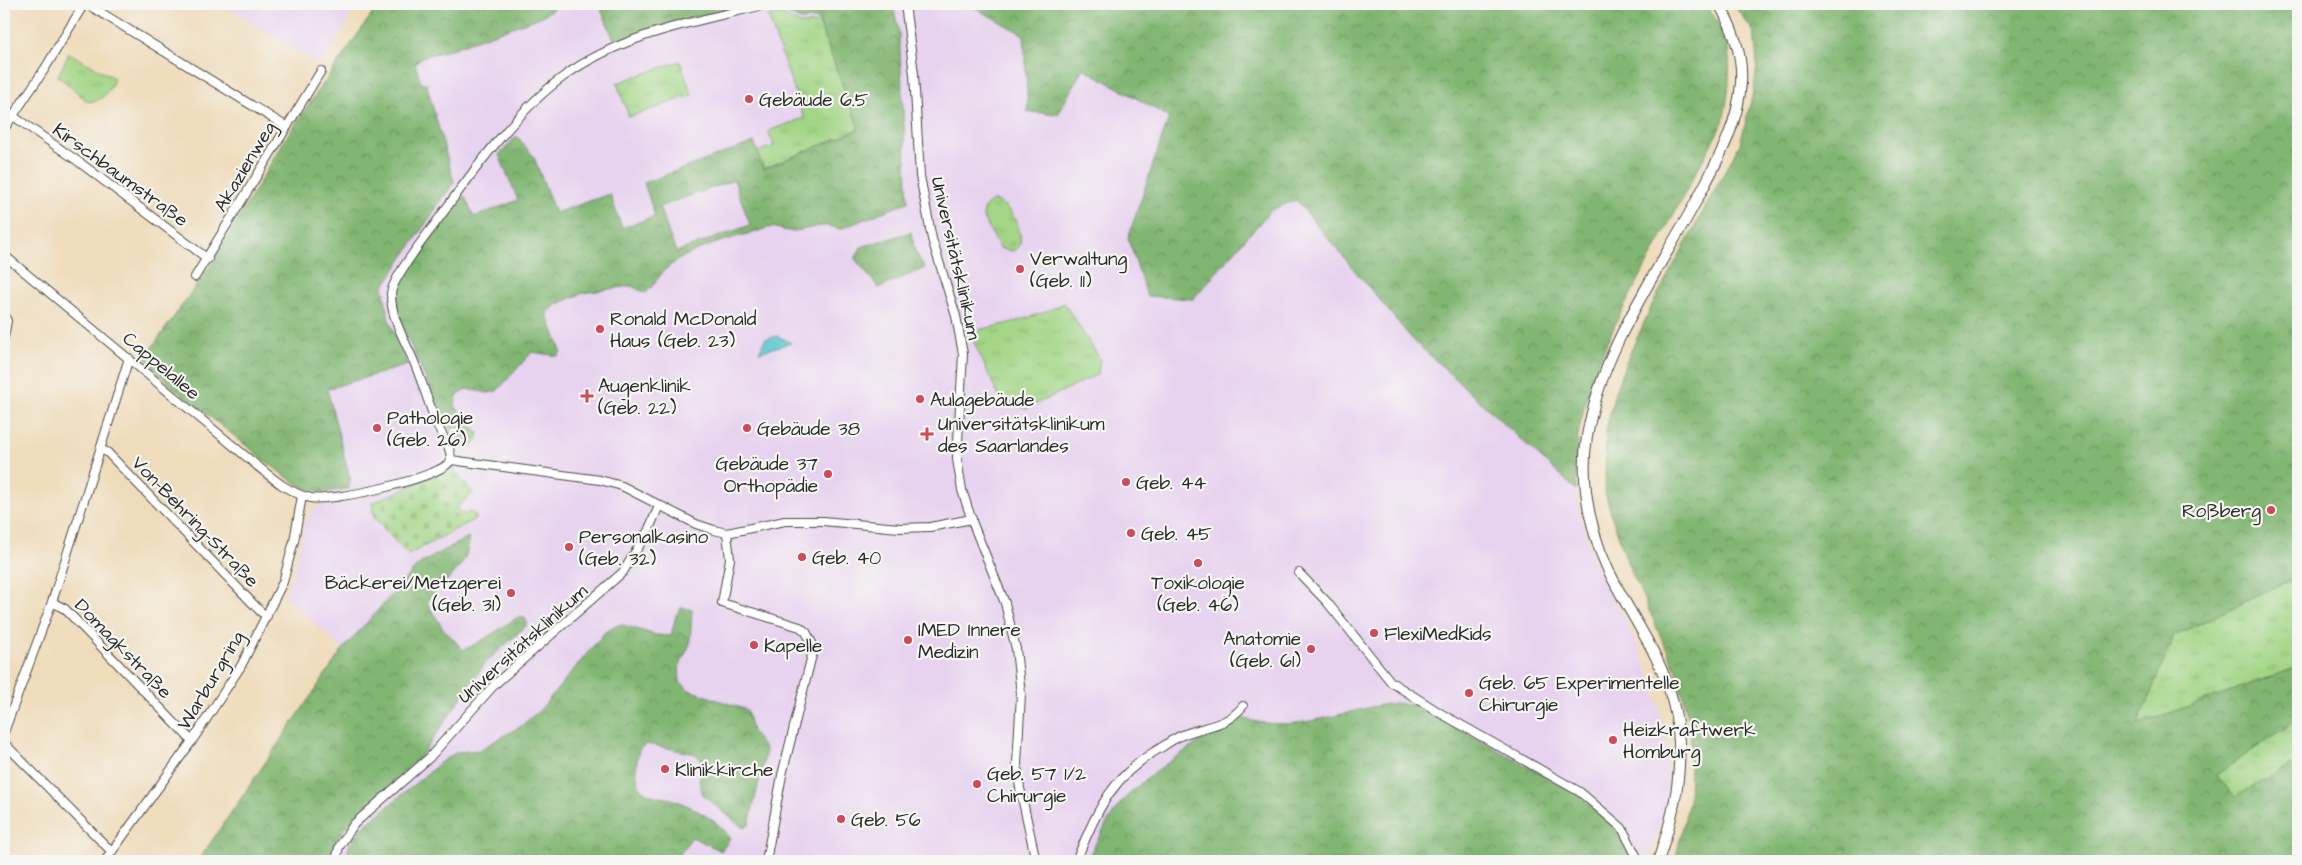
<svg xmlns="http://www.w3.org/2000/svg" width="2302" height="865" font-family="'Architects Daughter',sans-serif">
<defs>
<pattern id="grass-tufts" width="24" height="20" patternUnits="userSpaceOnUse" patternTransform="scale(1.25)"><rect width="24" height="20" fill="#a2d585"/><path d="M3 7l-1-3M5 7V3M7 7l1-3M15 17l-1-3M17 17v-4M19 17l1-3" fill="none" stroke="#8cb773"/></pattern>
<pattern id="forest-crowns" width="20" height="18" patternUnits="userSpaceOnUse" patternTransform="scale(1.25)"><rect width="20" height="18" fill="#81b672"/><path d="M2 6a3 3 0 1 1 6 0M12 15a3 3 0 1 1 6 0" fill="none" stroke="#6a945e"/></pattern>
<pattern id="cemetery-stones" width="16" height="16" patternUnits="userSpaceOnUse" patternTransform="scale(1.25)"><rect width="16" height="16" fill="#a2d585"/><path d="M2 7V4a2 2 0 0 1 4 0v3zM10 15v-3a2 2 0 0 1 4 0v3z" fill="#8cb773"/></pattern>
</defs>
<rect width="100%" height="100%" fill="#f6f6f2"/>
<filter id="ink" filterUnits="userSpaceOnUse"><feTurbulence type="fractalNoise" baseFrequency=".02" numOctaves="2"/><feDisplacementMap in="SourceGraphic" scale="10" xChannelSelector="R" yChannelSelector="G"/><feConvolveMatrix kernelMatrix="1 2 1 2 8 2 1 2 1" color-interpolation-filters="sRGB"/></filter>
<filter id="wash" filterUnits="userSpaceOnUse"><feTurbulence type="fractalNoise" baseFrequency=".0096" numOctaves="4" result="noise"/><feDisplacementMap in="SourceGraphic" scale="20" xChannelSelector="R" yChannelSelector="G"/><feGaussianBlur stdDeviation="1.12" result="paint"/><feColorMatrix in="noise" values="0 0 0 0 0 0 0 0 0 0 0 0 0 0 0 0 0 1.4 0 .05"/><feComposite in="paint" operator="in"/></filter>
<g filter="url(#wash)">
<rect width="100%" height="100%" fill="#efdcbb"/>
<g fill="#e7d2ef">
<path d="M 221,4 L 358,4 L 320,65 Z"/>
<path d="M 554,4 L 597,4 L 601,9 L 616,42 L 670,23 L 750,4 L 968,4 L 1024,35 L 1028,112 L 1058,114 L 1083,68 L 1169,117 L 1128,238 L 1193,299 L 1271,210 L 1295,200 L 1412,339 L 1576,490 L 1580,514 L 1593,559 L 1634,638 L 1651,678 L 1666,733 L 1668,791 L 1656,838 L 1647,861 L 329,861 L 338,837 L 351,822 L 421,756 L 486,662 L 526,626 L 520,616 L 493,632 L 476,645 L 463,650 L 442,627 L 427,603 L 430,596 L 463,564 L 470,547 L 468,537 L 418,565 L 343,649 L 284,596 L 295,569 L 304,524 L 312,510 L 323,505 L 323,492 L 349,489 L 350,478 L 327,389 L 408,365 L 389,320 L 383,287 L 454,182 L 426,83 L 421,83 L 415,63 L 422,57 L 445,51 L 538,18 L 551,10 Z"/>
</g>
<g fill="url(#grass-tufts)" stroke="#668058">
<path d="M 781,14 L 800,24 L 819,23 L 859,129 L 763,169 L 757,152 L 774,146 L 768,131 L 804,118 L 768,16 Z"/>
<path d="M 69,53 L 114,78 C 111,90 101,104 87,101 L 58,76 Z"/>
<path d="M 680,61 L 692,95 L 629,117 L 617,83 Z"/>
<path d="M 992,201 C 1009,200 1025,232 1019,247 L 1013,251 L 1000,248 L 983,218 L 984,208 Z"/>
<path d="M 1064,303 L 1100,359 L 1098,374 L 1026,409 L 999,397 L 968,329 L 976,327 L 978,330 C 1008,324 1037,317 1064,303 Z"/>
<path d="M 2298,576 L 2298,667 L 2137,725 L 2174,636 Z"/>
<path d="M 2298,719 L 2298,762 L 2235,797 L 2216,775 Z"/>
</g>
<g fill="url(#forest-crowns)" stroke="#56704e" fill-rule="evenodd">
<path d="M 379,4 L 554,4 L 552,10 L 538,18 L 445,51 L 422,57 L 415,63 L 421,83 L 426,83 L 454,182 L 383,287 L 389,320 L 408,365 L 327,389 L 350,478 L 349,489 L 323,492 L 304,488 L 282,474 L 175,389 L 147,362 L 146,356 L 212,263 L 287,136 Z"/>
<path d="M 597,4 L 750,4 L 670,23 L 615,42 L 601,9 Z"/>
<path d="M 779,4 L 893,4 L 899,33 L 908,202 L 840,229 C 821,222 813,229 794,231 C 787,232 778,228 771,227 C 737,238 694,245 666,269 C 659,275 654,286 646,293 L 631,286 L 583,293 L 556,305 L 547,314 L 561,351 L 558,356 L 532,352 L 497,391 L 488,393 L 466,389 L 457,396 L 455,406 L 479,434 L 476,443 L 470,448 L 462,443 L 446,423 L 401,324 L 397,300 L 402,281 L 409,268 L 465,196 L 474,217 L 518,200 L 499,155 L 517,136 L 534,157 L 555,213 L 610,194 L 622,228 L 655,216 L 644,183 L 754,142 L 764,169 L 859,129 L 818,19 L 800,20 L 780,10 ZM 734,180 L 750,225 L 676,252 L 659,207 Z"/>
<path d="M 968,4 L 1706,4 C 1713,15 1723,29 1726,41 C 1733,67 1728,97 1723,122 L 1616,322 L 1598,363 L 1586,399 L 1578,435 L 1576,490 L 1412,339 L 1296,200 L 1271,210 L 1193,299 L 1147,296 L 1128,238 L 1169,117 L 1083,68 L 1058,114 L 1028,112 L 1024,35 Z"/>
<path d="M 1733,4 L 2298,4 L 2298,576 L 2174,636 L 2138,724 L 2298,667 L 2298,719 L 2216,775 L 2235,797 L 2298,762 L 2298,861 L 1675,861 L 1689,801 L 1691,732 L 1677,672 L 1628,564 L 1612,517 L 1605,492 L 1606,431 L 1615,392 L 1626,362 L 1653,303 L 1740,144 L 1754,89 L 1757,64 L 1754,32 Z"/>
<path d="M 911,232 L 915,251 L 925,268 L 879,288 L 855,259 L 861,247 Z"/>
<path d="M 468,537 C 471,564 448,579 430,596 L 427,602 L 442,627 L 463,650 C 483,642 501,627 520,616 L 526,619 L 526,626 L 486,662 L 421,756 L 351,822 L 338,837 L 329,861 L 198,861 L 343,649 L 418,565 Z"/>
<path d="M 682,607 L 692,610 L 690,644 L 679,667 L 680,682 L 689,690 L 747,710 L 752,731 L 766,751 L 749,825 L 743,828 L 703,795 L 699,781 L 703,762 L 696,754 L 647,744 L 640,748 C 636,759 633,784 645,792 C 651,796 663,797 671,799 C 689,805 721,821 730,839 L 721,851 L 692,837 L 675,861 L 507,861 L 468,854 L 465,861 L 427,861 L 404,857 L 395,861 L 349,861 C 345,849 351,842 357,832 L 441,762 L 457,752 L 479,750 L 521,726 L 540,710 L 605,632 L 620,624 L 656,635 L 671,636 L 676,615 Z"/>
<path d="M 1394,703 L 1416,705 L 1579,795 L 1620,831 L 1633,861 L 1086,861 C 1096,844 1105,824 1117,808 C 1138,778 1208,735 1242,718 C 1296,735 1341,710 1394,703 Z"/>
</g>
<path fill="url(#cemetery-stones)" stroke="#668058" d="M 452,468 L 473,493 L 457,507 L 465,515 L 471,510 L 477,518 L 408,555 L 374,518 L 372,503 Z"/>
<path fill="#57c4cf" stroke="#41787d" d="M 778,336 L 791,343 L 759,352 L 765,339 Z"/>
</g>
<g filter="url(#ink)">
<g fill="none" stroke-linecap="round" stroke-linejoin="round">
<defs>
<g id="minor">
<path d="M 87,4 L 287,127"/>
<path d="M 905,4 L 914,74 L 920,176 L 932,239 L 956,316 L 963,354 L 957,459 L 962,490 L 973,524 L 1005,603 L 1016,649 L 1021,694 L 1017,764 L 1020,788 L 1036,861"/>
<path d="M 13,116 L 79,162 L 208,259"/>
<path d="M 4,129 L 44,70 L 84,4"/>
<path d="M 4,255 L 255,464 C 272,478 289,493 311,498 C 331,502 443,478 451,460 C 451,445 441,435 436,422 C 428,402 422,381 414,362 C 405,340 391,319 391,294 C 392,278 426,236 437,221 C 471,174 516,111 563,77 C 622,33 699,21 768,4"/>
<path d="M 195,277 L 321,71"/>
<path d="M 4,314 L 7,321 L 4,337"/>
<path d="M 101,450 L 107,452 L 261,612 L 267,616"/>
<path d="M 451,460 L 600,480 L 622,486 L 696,524 L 714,530 L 727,533 L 785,521 L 823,521 L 899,528 L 930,527 L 972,519"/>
<path d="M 727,533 L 730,559 L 722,603 L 800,627 L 806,632 L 812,643 L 812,655 L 782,775 L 766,861"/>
<path d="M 1299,573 L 1327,602 L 1391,682 L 1440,713 L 1580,792 L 1622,828 L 1639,861"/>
<path d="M 52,602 L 65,609 L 192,741"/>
<path d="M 4,732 L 52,602 L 129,358"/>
<path d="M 4,743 L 112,852"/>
<path d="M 105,861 L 192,741 L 241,666 L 283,582 L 294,541 L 302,496"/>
<path d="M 336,861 L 339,847 L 354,824 L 429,758 L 495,684 L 623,572 L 648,531 L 659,506"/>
<path d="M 1076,861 C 1098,809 1111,776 1162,747 C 1169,742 1177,737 1185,734 C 1209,725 1227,726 1243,706"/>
</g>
<path id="tertiary" d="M 1658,861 C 1676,809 1687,758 1673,703 C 1663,661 1637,625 1617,587 C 1592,543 1579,486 1587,436 C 1602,348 1656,275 1698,198 C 1717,161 1738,126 1741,83 C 1743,55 1733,28 1719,4"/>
</defs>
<use href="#minor" stroke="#484641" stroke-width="10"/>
<use href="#tertiary" stroke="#484641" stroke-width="12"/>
<use href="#minor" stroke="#fff" stroke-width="8"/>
<use href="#tertiary" stroke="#fff" stroke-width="10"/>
</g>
</g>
<g fill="#d1495b" stroke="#f6f6f2" stroke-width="2">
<circle cx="749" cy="99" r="5"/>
<circle cx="1020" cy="269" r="5"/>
<circle cx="600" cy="329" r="5"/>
<path d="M584.5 388.5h5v5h5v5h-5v5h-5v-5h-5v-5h5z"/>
<circle cx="920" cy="399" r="5"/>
<circle cx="377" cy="428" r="5"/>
<circle cx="747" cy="428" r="5"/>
<path d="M924.5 426.5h5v5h5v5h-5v5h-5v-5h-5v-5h5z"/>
<circle cx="828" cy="474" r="5"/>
<circle cx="1126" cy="482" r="5"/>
<circle cx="2271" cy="510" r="5"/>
<circle cx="1131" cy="533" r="5"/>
<circle cx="569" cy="547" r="5"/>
<circle cx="802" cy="557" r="5"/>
<circle cx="1198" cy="563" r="5"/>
<circle cx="511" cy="593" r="5"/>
<circle cx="1374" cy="633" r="5"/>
<circle cx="908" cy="640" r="5"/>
<circle cx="754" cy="645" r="5"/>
<circle cx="1311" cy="649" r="5"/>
<circle cx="1469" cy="693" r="5"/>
<circle cx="1613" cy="740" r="5"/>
<circle cx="665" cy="769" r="5"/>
<circle cx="977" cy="784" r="5"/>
<circle cx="841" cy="819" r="5"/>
</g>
<g text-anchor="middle" stroke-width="4.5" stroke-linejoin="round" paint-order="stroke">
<g font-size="19" fill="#2b2b2b" stroke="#f6f6f2" text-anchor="start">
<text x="759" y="106">Gebäude 6.5</text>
<text x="1030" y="265">Verwaltung<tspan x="1030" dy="22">(Geb. 11)</tspan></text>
<text x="610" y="325">Ronald McDonald<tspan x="610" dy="22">Haus (Geb. 23)</tspan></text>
<text x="598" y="392">Augenklinik<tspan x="598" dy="22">(Geb. 22)</tspan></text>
<text x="930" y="406">Aulagebäude</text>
<text x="387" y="424">Pathologie<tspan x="387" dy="22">(Geb. 26)</tspan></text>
<text x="938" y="430">Universitätsklinikum<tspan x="938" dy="22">des Saarlandes</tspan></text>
<text x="757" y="435">Gebäude 38</text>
<text x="818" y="470" text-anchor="end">Gebäude 37<tspan x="818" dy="22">Orthopädie</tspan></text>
<text x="1136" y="489">Geb. 44</text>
<text x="2261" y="517" text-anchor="end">Roßberg</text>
<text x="1141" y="540">Geb. 45</text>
<text x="579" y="543">Personalkasino<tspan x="579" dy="22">(Geb. 32)</tspan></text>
<text x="812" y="564">Geb. 40</text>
<text x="501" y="589" text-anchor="end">Bäckerei/Metzgerei<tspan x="501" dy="22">(Geb. 31)</tspan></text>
<text x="1198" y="589" text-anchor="middle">Toxikologie<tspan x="1198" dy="22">(Geb. 46)</tspan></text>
<text x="918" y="636">IMED Innere<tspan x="918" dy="22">Medizin</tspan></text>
<text x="1384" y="640">FlexiMedKids</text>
<text x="1301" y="645" text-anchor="end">Anatomie<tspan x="1301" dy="22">(Geb. 61)</tspan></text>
<text x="764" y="652">Kapelle</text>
<text x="1479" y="689">Geb. 65 Experimentelle<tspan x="1479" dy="22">Chirurgie</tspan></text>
<text x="1623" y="736">Heizkraftwerk<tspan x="1623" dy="22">Homburg</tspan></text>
<text x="675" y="776">Klinikkirche</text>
<text x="987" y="780">Geb. 57 1/2<tspan x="987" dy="22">Chirurgie</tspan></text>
<text x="851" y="826">Geb. 56</text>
</g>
<g font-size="19" fill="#2b2b2b" stroke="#f6f6f2">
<text transform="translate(244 166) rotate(-59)" y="7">Akazienweg</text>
<text transform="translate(121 174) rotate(36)" y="7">Kirschbaumstraße</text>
<text transform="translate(957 258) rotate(77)" y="7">Universitätsklinikum</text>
<text transform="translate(162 365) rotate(40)" y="7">Cappelallee</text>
<text transform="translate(196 521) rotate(46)" y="7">Von-Behring-Straße</text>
<text transform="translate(522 643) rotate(-42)" y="7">Universitätsklinikum</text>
<text transform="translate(124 648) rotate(46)" y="7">Domagkstraße</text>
<text transform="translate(210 680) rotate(-59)" y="7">Warburgring</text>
</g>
</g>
<rect width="2302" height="865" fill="none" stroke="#f6f6f2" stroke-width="20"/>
</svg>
